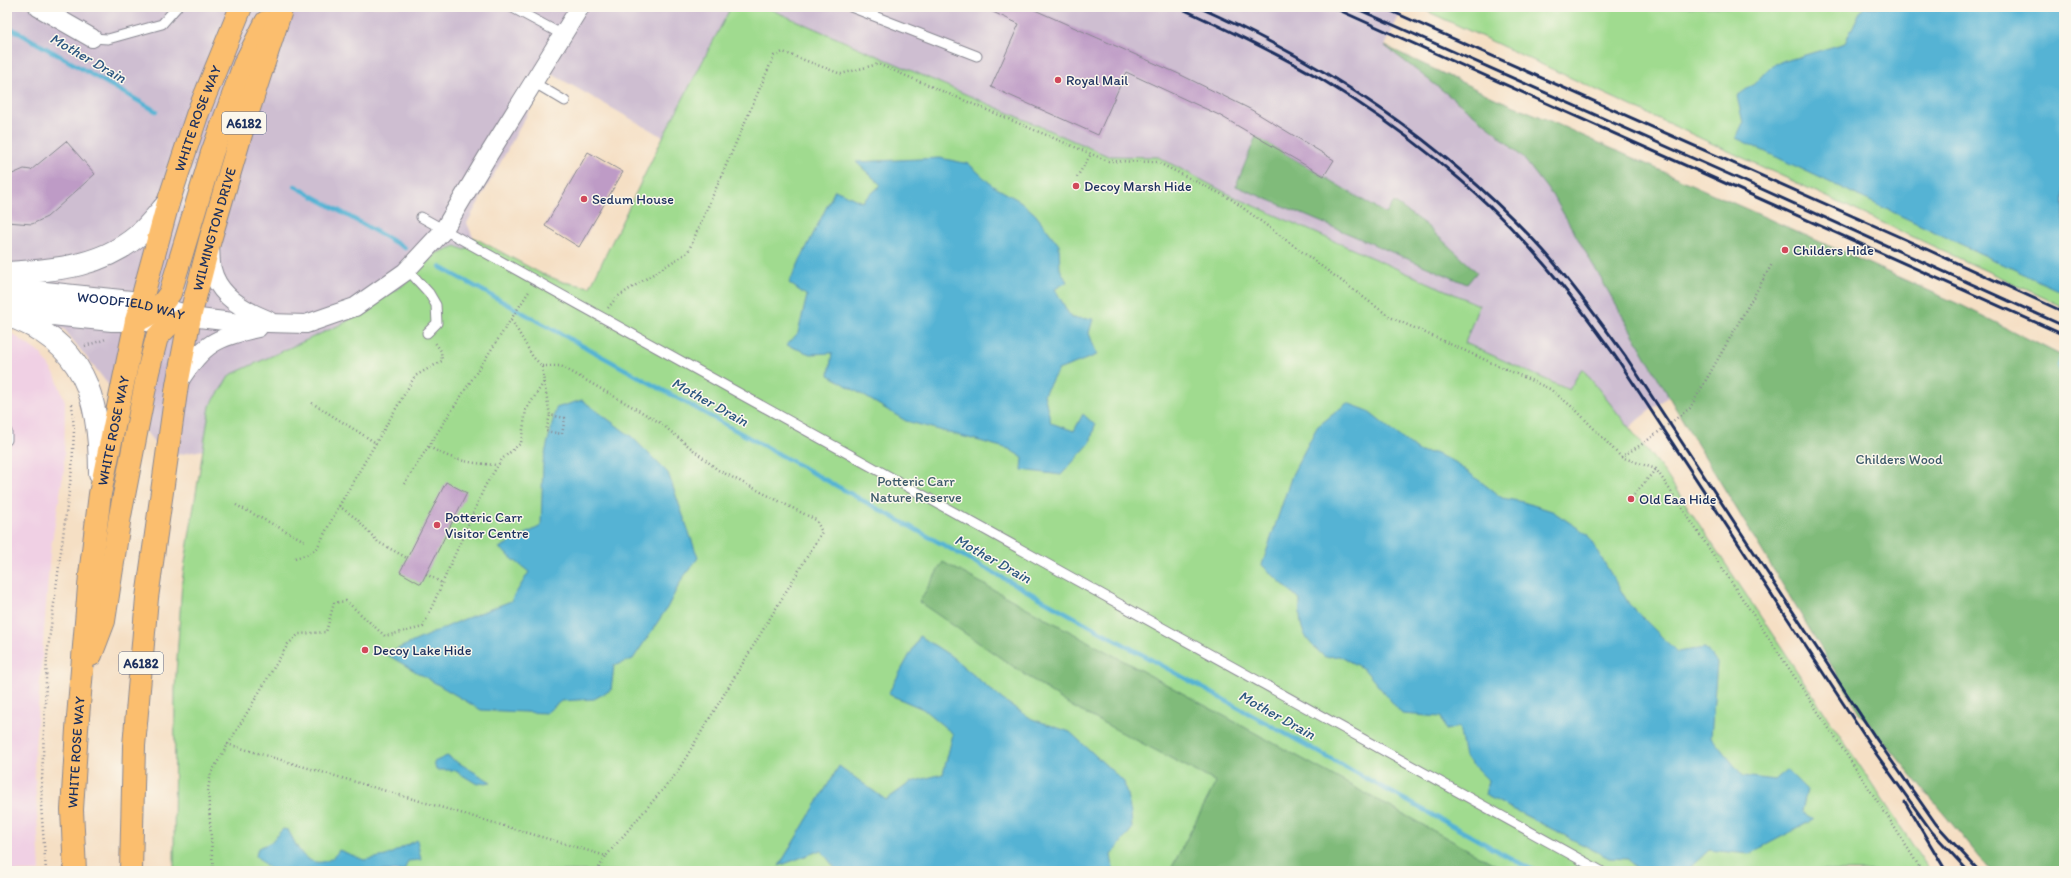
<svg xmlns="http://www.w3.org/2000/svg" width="2071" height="878" font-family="Itim,sans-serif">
<rect width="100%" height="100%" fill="#fbf7ec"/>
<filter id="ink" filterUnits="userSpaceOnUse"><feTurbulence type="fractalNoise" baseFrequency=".025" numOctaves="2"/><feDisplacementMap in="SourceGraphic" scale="8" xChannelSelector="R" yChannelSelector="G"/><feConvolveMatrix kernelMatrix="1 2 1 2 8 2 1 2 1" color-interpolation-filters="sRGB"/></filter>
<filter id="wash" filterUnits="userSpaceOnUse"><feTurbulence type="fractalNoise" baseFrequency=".012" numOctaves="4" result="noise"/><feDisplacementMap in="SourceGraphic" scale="16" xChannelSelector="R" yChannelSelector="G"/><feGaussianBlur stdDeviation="0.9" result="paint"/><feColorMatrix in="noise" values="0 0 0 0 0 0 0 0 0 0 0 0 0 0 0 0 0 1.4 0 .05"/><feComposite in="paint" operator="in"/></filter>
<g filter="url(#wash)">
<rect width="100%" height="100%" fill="#f5dfc4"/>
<path fill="#f0d0e4" d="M 7,330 L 41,354 L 55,375 L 65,401 L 64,470 L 50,553 L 34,760 L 40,871 L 7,871 Z"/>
<g fill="#cebed1">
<path d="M 7,7 L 731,7 L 663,137 L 550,73 L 467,223 L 473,237 L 465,250 L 437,253 L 402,286 L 344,323 L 270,357 L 210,406 L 203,450 L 166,457 L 64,329 L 7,326 Z"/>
<path d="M 765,7 L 1403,7 L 1385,46 L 1491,128 L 1524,159 L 1555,199 L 1669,396 L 1640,418 L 1629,428 L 1582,368 L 1570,390 L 1464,343 L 1479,305 L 1232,196 L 1159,157 L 1108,156 Z"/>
</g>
<g fill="#a0db8f" stroke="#5e8576">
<path d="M 731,7 L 765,7 L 1108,156 L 1158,157 L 1232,196 L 1479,305 L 1465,343 L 1569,390 L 1582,368 L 1665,473 L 1930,871 L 174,871 L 175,690 L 182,581 L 210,406 L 230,375 L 344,323 L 402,286 L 437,253 L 456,246 L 465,250 L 473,237 L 540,273 L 563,282 L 590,287 L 663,137 Z"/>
<path d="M 1418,7 L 2064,7 L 2064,307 Z"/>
</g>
<g fill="#80bb7a" stroke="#4e756c">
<path d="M 1385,46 L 1497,99 L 1539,116 L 1963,306 L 2064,357 L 2064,871 L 1991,871 L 1861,714 L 1676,409 L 1555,199 L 1524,159 L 1491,128 Z"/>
<path d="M 1256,136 L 1386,214 L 1394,202 L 1426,225 L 1477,272 L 1467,284 L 1236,186 Z"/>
<path d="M 943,562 L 1507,871 L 1170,871 L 1216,782 L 1071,706 L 919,602 Z"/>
</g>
<g fill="#55b3d4" stroke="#387199">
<path d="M 1865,7 L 2064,7 L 2064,293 L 1736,138 L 1743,123 L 1737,96 L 1754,84 L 1772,65 L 1845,43 L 1860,12 Z"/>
<path d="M 940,158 L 969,164 L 993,186 L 1020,201 L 1035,214 L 1059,245 L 1060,269 L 1067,282 L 1055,289 L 1071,318 L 1093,319 L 1089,333 L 1097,355 L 1058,370 L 1044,394 L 1051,423 L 1074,431 L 1083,414 L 1095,425 L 1090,443 L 1061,475 L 1022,470 L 1023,458 L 1009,449 L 906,421 L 829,375 L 832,353 L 810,354 L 787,345 L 798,333 L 807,296 L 789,283 L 835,190 L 862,202 L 881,185 L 856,162 Z"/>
<path d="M 582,400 L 632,437 L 668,473 L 698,558 L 682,579 L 667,608 L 633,659 L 614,666 L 611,690 L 594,699 L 561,701 L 546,713 L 481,710 L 386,654 L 462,620 L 511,601 L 529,572 L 499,548 L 541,526 L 543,462 L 556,408 Z"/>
<path d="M 1347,403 L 1366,410 L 1419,452 L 1434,453 L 1455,462 L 1502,498 L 1523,502 L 1552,511 L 1587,534 L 1629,604 L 1677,652 L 1705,648 L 1717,663 L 1711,737 L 1743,776 L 1775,780 L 1787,770 L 1807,790 L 1802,811 L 1813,820 L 1749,854 L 1709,850 L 1686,871 L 1638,871 L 1628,859 L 1609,858 L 1485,795 L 1488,780 L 1465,757 L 1459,727 L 1446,730 L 1441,717 L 1402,714 L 1364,669 L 1339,656 L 1325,657 C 1303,638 1299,631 1300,600 L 1262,565 L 1292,475 L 1317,427 Z"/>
<path d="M 920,636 L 951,656 L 1003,700 L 1032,719 L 1070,732 L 1124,782 L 1131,813 L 1132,829 L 1111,855 L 1113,868 L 1117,871 L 837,871 L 821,850 L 779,866 L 839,766 L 886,800 L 911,782 L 943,774 L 953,734 L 923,709 L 888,694 Z"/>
<path d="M 447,756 L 491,782 L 477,784 L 454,770 L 436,770 L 434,762 Z"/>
<path d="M 283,829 L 288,830 C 293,838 296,847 302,854 C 313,867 331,864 339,850 L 364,860 L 386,856 L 417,840 L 421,860 L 408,861 L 404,871 L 272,871 L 256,856 L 258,848 L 270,843 Z"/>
</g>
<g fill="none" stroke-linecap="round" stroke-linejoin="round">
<g stroke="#55b3d4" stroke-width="4.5">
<path d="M 7,26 L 156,111"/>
<path d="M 295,186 L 405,248"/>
<path d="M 440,267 L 1534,871"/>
<path d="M 2064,348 L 2059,366 L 2064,387"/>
</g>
</g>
<g id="blocks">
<g fill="#be9bc6">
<path d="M 982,7 L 1028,7 L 1179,74 L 1250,109 L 1334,160 L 1324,176 L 1219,115 L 1126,72 L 1098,135 L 991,87 L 1019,24 Z"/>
<path d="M 66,141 L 95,174 L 47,217 L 32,224 L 7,222 L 7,178 L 10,175 L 24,169 L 31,170 Z"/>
<path d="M 588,152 L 623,172 L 579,247 L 545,226 Z"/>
<path d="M 446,482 L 467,493 L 421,584 L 400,572 Z"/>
</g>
</g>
</g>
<g filter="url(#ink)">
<use href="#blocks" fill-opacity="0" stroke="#888791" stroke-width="1"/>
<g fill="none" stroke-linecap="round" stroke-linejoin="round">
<defs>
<g id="service">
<path d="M 511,7 L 563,35"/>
<path d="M 851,7 L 977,56"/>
<path d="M 92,38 L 108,39 L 162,24 L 177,7"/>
<path d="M 533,82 L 565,101"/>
<path d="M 421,217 L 1601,871"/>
<path d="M 407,269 L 429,293 L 436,305 L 437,323 L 427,333"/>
<path d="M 7,432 L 7,440"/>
</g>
<g id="minor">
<path d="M 38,7 L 92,38"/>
<path d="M 210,247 C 211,254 210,262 212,269 C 218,295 245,311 268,320"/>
<path d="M 190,317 L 233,322 L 306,324 L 355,307 L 405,272 L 443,231 L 489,154 L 580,7"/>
<path d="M 180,380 C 203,344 216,337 258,328"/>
</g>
<g id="tertiary">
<path d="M 7,273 C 56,270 106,267 144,230 C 152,222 160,212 168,203"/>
<path id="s1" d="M 7,289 L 140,303 L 190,317"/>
<path d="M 12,310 L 112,320 L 155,320"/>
<path d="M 7,315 C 84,342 100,397 100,473"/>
</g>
<g id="trunk">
<path d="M 136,321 C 153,314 160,308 170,293 L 212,153 L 244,65 L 266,22"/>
<path d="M 91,655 L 104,621 L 120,516 L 148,372 L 157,337 L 170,324 L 190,317"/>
<path id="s2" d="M 75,871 L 72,810 L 77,729 L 90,575 L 100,494 L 136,321 L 168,203 L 197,115 L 241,7"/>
<path id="s3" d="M 131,871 L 134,746 L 147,598 L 177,385 L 190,317 L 210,240 L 244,124 L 282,7"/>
</g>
</defs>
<use href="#service" stroke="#888791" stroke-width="11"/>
<use href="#minor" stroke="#888791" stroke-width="20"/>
<use href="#tertiary" stroke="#888791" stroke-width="24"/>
<use href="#trunk" stroke="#888791" stroke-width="24"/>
<g stroke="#888791" stroke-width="2.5" stroke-dasharray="1 3" stroke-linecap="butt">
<path d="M 1077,177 L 1091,154"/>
<path d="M 608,308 L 617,297 L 688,252 L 774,56 L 783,52 L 841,74 L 878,64 L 1108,161 L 1157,162 L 1231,199 L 1390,317 L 1550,389 L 1576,410 L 1621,457 L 1656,469 L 1888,817 L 1922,871"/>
<path d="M 85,346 L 106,339"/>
<path d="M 542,366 L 561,366 L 659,422 L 718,470 L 816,520 L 822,532 L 676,774 L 606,856"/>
<path d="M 544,382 L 550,415 L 565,418 L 562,434 L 546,431 L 550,415"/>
<path d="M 312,403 L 376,443"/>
<path d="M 429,447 C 455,461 468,463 498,465"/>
<path d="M 1621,457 L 1644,443 L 1690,408 L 1772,264"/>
<path d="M 404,484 L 530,290"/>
<path d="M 1634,495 L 1656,469"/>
<path d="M 236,505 L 305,541"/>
<path d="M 339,506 L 357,519 L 378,542 L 407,558"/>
<path d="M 295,558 L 309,554 L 317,548 L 339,506 L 415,376 L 442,361 L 441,351 L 434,341"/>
<path d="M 426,574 L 442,583"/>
<path d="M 227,744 L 606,856 L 597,871"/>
<path d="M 46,871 L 41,805 L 47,656 L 72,469 L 74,431 L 72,404"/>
<path d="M 213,871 L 208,789 L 211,773 L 288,644 L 299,634 L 326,632 L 334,603 L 346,601 L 385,636 L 423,627 L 485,486 L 502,459 L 521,443 L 526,410 L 544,382 L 542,366 L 533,357 L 511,319"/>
</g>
<use href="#service" stroke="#fff" stroke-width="9"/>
<use href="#minor" stroke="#fff" stroke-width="18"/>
<use href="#tertiary" stroke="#fff" stroke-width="22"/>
<use href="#trunk" stroke="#fbbe6e" stroke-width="22"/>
<g stroke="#1b2f5e" stroke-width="3">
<path d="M 1178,7 C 1226,29 1275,52 1321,79 C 1400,127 1476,186 1537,256 C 1567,290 1594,326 1620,363 L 1877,755 L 1932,832 L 1968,871"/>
<path d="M 1198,7 C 1331,66 1444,143 1543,250 C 1573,284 1600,321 1626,357 L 1877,740 L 1936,824 L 1979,871"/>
<path d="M 1332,7 L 2064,335"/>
<path d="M 1353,7 L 1744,181 L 2064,326"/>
<path d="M 1382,7 L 1902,238 L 2064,312"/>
<path d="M 1905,802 L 1946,871"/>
</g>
</g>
</g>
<g fill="#d1495b" stroke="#fbf7ec" stroke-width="1.5">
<circle cx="1058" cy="80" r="4"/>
<circle cx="1076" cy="186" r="4"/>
<circle cx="584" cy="199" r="4"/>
<circle cx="1785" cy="250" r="4"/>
<circle cx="1631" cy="499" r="4"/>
<circle cx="437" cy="525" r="4"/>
<circle cx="365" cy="650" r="4"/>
</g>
<g text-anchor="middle" stroke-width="3" stroke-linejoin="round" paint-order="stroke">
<g fill="#fbf7ec" stroke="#5e6b89" stroke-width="1">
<rect x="222" y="112" width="44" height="22" rx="3"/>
<rect x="119" y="652" width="44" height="22" rx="3"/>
</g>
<g font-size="13" font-weight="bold" fill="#1b2f5e">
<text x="244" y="128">A6182</text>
<text x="141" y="668">A6182</text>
</g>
<g font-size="14" fill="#1b2f5e" stroke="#fbf7ec" text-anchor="start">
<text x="1066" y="85">Royal Mail</text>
<text x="1084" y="191">Decoy Marsh Hide</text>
<text x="592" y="204">Sedum House</text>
<text x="1793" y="255">Childers Hide</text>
<text x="1639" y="504">Old Eaa Hide</text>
<text x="445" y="522">Potteric Carr<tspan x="445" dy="16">Visitor Centre</tspan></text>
<text x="373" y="655">Decoy Lake Hide</text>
</g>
<g font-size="14" fill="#1b2f5e" stroke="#fbf7ec">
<text dy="5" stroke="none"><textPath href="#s2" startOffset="767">WHITE ROSE WAY</textPath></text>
<text dy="5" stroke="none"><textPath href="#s3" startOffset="649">WILMINGTON DRIVE</textPath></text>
<text dy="5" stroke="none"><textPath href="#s1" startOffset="125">WOODFIELD WAY</textPath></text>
<text dy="5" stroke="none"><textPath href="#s2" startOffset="443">WHITE ROSE WAY</textPath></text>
<text dy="5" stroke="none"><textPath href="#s2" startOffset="119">WHITE ROSE WAY</textPath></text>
</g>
<g font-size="14" fill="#3c5a6a" stroke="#fbf7ec">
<text x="1899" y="464">Childers Wood</text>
<text x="916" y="486">Potteric Carr<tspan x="916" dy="16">Nature Reserve</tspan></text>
</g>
<g font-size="15" font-style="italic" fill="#2c5781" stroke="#fbf7ec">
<text transform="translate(88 58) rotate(30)" y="5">Mother Drain</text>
<text transform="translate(710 402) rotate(29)" y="5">Mother Drain</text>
<text transform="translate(993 559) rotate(29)" y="5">Mother Drain</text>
<text transform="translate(1277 715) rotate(29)" y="5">Mother Drain</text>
</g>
</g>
<rect width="2071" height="878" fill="none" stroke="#fbf7ec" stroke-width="24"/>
</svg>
